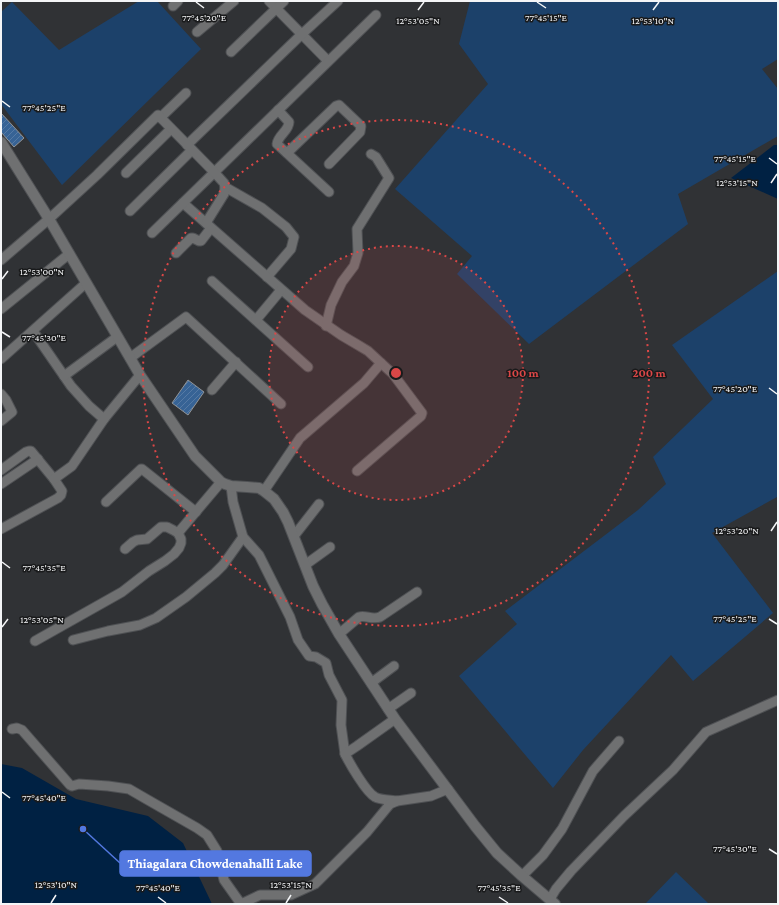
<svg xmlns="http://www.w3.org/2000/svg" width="779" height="905" font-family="'Crimson Pro',serif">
<defs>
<pattern id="building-hatch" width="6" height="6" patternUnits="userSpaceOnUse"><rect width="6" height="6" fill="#376395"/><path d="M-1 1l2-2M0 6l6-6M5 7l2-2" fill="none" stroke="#557aa5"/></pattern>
</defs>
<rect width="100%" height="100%" fill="#303235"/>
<g fill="#1c416a">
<path d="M 139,1 L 157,1 L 201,49 L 62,185 L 1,104 L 1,12 L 12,2 L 59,50 Z"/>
<path d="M 470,1 L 778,1 L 778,59 L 762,69 L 778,89 L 778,136 L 678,194 L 688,224 L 529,344 L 457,274 L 472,256 L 395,189 L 488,84 L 459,44 Z"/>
<path d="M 778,271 L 778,497 L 777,497 L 712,533 L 773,613 L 693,681 L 671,655 L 583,750 L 553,788 L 459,676 L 517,624 L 505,611 L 638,510 L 666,484 L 653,457 L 713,399 L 672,345 Z"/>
<path d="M 676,872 L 709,904 L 645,904 Z"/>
</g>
<g fill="#002143">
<path d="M 774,145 L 778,145 L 778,199 L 731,178 Z"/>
<path d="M 1,764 L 22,768 L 76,799 L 148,816 L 183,843 L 212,904 L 1,904 Z"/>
</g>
<g fill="url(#building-hatch)" stroke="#919497">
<path d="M 1,113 L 24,138 L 14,147 L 1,132 Z"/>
<path d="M 188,380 L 204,392 L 188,415 L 172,403 Z"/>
</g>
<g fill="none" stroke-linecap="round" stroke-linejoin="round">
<defs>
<g id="minor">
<path d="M 269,1 L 328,61"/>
<path d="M 173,6 L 178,1"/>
<path d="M 197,32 L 234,1"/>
<path d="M 231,52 L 284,1"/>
<path d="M 278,110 L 289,122 C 289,131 278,135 277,144 L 329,192"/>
<path d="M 160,118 L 186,93"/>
<path d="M 187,145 L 302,34 L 338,1"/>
<path d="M 287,153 L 336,106 L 339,105 L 361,126 L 360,132 L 329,164"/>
<path d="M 126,173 L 171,129"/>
<path d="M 225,187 L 262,208 L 286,227 L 294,237 L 291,249 L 267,277"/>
<path d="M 183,203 L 305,310 L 341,335 L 358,345 L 368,351 L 381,363 L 393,374 L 422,413 L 421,416 L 357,471"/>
<path d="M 130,211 L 192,150"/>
<path d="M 152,233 L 376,15"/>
<path d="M 176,253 L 191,238 L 193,238 L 199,241 L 201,241 L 211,228"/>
<path d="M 1,260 L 49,219 L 97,175 L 158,115 L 214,172 L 224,183 L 225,187 L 224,194 L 206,223"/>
<path d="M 212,281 L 308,367"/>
<path d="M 1,309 L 69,254"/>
<path d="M 256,320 L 281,290"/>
<path d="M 326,326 L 331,305 L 342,282 L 354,266 L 358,253 L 357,229 L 389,178 L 376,157 L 371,154"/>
<path d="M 33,331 L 71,386 L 89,406 L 104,419"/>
<path d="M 130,358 L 186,317 L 281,404"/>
<path d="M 1,359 L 86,283"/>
<path d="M 64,376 L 117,337"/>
<path d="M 212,390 L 236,362"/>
<path d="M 1,394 L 6,400 L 12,412 L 1,421"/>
<path d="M 1,470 L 26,452 L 29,451 L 31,451 L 54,479 L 62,491 L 61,495 L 58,498 L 1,529"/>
<path d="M 54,479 L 72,466 L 104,419 L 140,375"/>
<path d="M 1,484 L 38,459"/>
<path d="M 231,486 L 233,502 L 243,537 L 259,555 L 290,617 L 298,640 L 309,656 L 316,657 L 326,663 L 329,675 L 342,700 L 341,725 L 345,754"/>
<path d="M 264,491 L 300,438 L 364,383 L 381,363"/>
<path d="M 106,502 L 141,469 L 142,469 L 196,512"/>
<path d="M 178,533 L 221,482"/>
<path d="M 294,536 L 319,504"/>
<path d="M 305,565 L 330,547"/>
<path d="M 339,634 L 359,617 C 366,615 372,620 380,617 L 417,592"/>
<path d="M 73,640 L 108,631 L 140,625 L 156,618 L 186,597 L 215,573 L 223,565 L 243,537"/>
<path d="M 35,641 L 122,592 L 149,571 L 165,561 L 174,554 L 179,548 L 181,543 L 181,539 L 178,533 L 173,530 L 167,527 L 161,527 L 147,539 L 137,540 L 133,542 L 125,549"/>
<path d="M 371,683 L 394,666"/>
<path d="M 388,709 L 411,693"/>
<path d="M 395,719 L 357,746 L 345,754 C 350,764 366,792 375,797 C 380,800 392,800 397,801"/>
<path d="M 12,729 L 17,728 L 22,730 L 70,785 L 72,786 L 79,784 L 108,786 L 129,789 L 148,800 L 197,828 L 207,835 L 217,851 L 224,880 L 241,904 L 260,895 L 291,895 L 315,884 L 367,832 L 390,804 L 397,801 L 431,796 L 448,789"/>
<path d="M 522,876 L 543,855 L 562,829 L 593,771 L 619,741"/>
<path d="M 550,899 L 556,889 L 571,871 L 624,816 L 673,770 L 706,732 L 778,700"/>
</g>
<path id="tertiary" d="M 1,142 L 49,219 L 140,375 L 195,456 L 221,482 L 225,484 L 231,486 L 247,487 L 259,488 L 264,491 L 274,499 L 283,512 L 288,522 L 313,586 L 322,604 L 339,634 L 395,719 L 475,826 L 497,853 L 522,876 L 555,904"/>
</defs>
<use href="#minor" stroke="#4f5154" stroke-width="11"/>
<use href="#tertiary" stroke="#4f5154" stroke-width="12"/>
<use href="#minor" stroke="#6f7071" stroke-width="9"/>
<use href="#tertiary" stroke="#6f7071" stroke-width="10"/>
</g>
<path fill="none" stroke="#f4f5f7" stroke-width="1.5" d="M 196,2 L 204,8M 537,2 L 546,8M 418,10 L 424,2M 653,10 L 659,2M 2,101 L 10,107M 769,158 L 777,164M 771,183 L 777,174M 2,279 L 8,271M 2,332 L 10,337M 769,388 L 777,394M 771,531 L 777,522M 2,562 L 10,568M 769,619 L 777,624M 2,627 L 8,619M 2,792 L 10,798M 769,849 L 777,854M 158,897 L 166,903M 499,897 L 508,903M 51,903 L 56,895M 286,903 L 291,895"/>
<circle cx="396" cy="373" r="127" fill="#da4747" fill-opacity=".12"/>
<g fill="none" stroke="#da4747" stroke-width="2" stroke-dasharray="2 4">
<circle cx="396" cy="373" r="127"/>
<circle cx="396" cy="373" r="253"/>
</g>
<g font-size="10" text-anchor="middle" fill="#f4f5f7" stroke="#191a1b" stroke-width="3" stroke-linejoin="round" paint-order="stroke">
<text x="204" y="21">77°45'20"E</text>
<text x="546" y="21">77°45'15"E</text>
<text x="418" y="24">12°53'05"N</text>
<text x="653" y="24">12°53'10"N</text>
<text x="44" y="111">77°45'25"E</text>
<text x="735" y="162">77°45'15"E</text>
<text x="737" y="186">12°53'15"N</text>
<text x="42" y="275">12°53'00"N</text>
<text x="44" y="341">77°45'30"E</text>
<text x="735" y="392">77°45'20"E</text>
<text x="737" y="534">12°53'20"N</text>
<text x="44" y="571">77°45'35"E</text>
<text x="735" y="622">77°45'25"E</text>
<text x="42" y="623">12°53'05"N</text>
<text x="44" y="801">77°45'40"E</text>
<text x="735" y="852">77°45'30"E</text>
<text x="56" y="888">12°53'10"N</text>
<text x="291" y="888">12°53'15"N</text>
<text x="158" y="891">77°45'40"E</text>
<text x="499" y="891">77°45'35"E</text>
</g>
<circle cx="396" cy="373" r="6" fill="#da4747" stroke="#191a1b" stroke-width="2"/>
<g font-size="12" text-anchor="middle" font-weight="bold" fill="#da4747" stroke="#191a1b" stroke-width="3" stroke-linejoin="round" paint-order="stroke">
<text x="523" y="377">100 m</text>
<text x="649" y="377">200 m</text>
</g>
<path fill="none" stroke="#5378e0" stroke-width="1.5" d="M83 829L120 863"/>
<circle fill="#5378e0" stroke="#191a1b" stroke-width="1.5" cx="83" cy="829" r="4"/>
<rect fill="#5378e0" stroke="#5378e0" stroke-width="1.5" x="120" y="851" width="191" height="25" rx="4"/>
<g font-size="13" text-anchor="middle" font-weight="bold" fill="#fff">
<text x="215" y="868">Thiagalara Chowdenahalli Lake</text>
</g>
<rect width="779" height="905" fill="none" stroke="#f4f5f7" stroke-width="4"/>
</svg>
